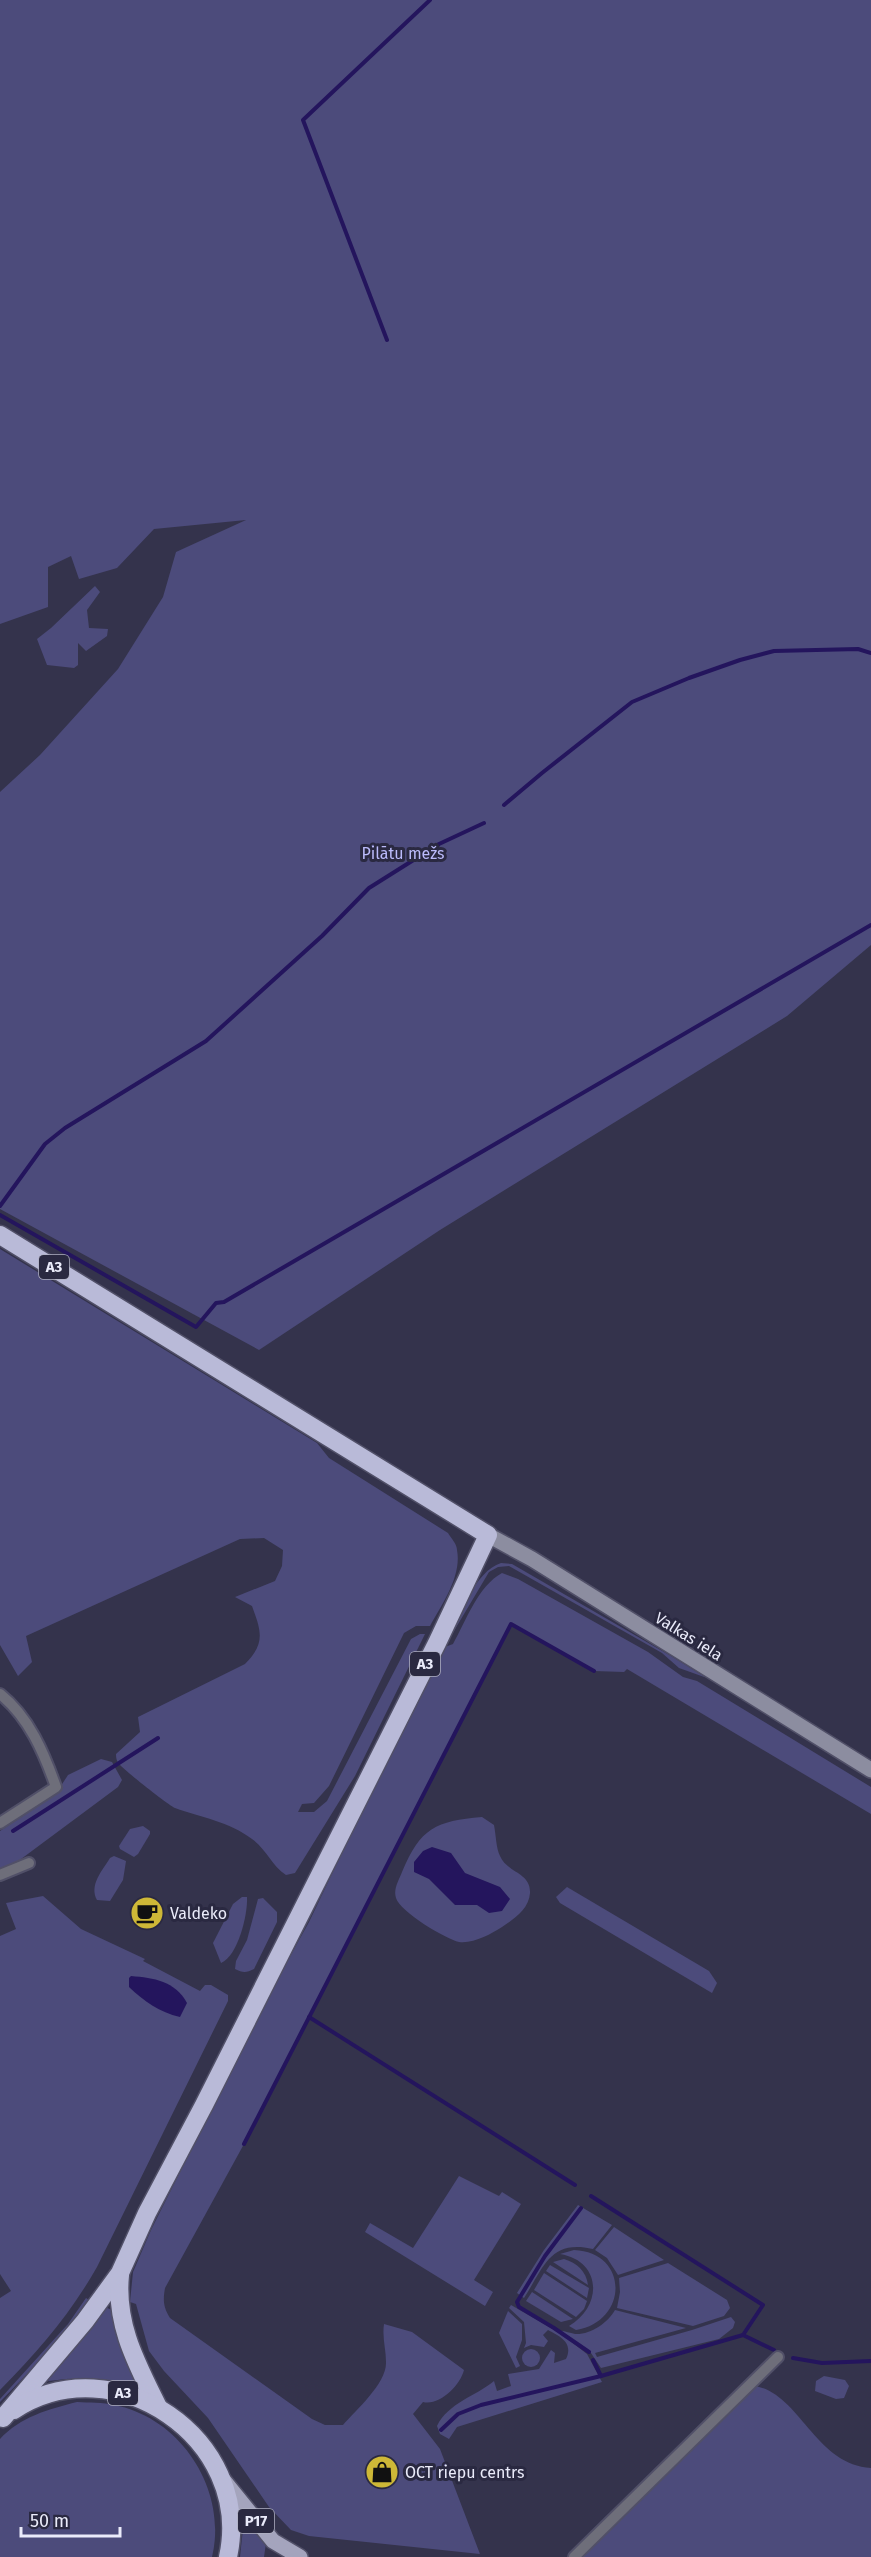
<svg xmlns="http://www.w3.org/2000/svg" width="871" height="2557" font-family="'Fira Sans',sans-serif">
<rect width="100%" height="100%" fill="#34334c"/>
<g fill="#4c4b7b">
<path d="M 0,0 L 871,0 L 871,945 L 787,1016 L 440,1230 L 259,1350 L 0,1209 L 0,792 L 40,755 L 118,669 L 163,597 L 176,552 L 246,520 L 154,529 L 117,568 L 79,579 L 71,556 L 48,567 L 48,607 L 0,624 Z"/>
<path d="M 95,586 L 100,592 L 87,610 L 89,628 L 108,629 L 107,636 L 86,651 L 78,643 L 78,665 L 74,668 L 47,665 L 37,639 L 51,628 Z"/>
<path d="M 0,1249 L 317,1443 L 329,1458 L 448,1533 C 451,1538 457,1544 457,1550 C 462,1576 442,1604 430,1626 L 416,1626 L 404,1633 L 329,1786 L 314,1803 L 302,1804 L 298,1812 L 314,1812 L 327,1801 L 411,1639 L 420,1634 L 425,1634 L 355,1776 L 295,1873 L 286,1875 C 272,1866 266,1849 252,1839 C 230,1822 200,1817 175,1808 C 168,1805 128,1773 121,1766 C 117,1762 116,1759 116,1754 L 140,1732 L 138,1717 L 245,1664 C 266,1643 261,1631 252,1606 L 235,1597 L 275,1581 L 282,1566 L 283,1550 L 264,1538 L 240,1539 L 26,1636 L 32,1662 L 18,1676 L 0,1645 Z"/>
<path d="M 501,1563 L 512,1564 L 671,1656 L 871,1779 L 707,1678 L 679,1668 L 662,1653 L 509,1566 L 498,1567 L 489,1572 L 448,1641 L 446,1640 C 459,1617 475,1571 501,1563 Z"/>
<path d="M 502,1573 L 518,1579 L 648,1652 L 683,1677 L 697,1681 L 871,1787 L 871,1814 L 627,1669 L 624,1672 L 594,1671 L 511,1624 L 244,2144 L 165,2288 C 163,2300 163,2307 170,2318 L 312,2419 L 325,2425 L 343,2425 C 356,2410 387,2383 386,2362 C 386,2349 382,2338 384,2324 L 412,2332 L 464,2370 C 460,2386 439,2406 423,2402 L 413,2414 L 440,2449 L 480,2554 L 309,2536 L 291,2530 L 269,2507 L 208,2418 L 164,2371 L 149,2351 L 136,2304 L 130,2302 L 133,2272 L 151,2230 L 266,2000 L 309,1922 L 371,1792 L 445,1647 L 453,1644 C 466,1621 478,1586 502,1573 Z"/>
<path d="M 101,1759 L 112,1762 L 122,1780 L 118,1787 L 13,1865 L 0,1872 L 0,1831 L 55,1795 L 68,1775 Z"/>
<path d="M 482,1817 L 494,1825 C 496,1835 496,1848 500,1856 C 507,1873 531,1872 530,1893 C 529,1909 514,1919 502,1927 C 491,1934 473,1944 459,1942 C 446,1939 400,1912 396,1898 C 393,1889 399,1880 402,1872 C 420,1828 436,1821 482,1817 Z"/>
<path d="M 143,1826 L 150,1831 L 150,1834 L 138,1854 L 134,1857 L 120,1849 L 119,1846 L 130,1829 Z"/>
<path d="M 114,1856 L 126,1861 L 123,1880 L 110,1901 L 97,1900 C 89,1885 102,1871 110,1858 Z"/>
<path d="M 567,1887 L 709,1971 L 717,1983 L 712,1993 L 560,1903 L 556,1897 Z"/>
<path d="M 43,1896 L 81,1929 L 145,1959 L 143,1961 L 200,1991 L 205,1985 L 211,1985 L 228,1995 L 228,2001 L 97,2267 C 69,2316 39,2350 0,2390 L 0,2298 L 11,2291 L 0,2274 L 0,1936 L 16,1929 L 6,1903 Z"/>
<path d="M 242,1897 L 247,1897 C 248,1914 238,1956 221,1963 L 213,1943 L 233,1904 Z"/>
<path d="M 263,1898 L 277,1912 L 277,1922 L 254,1969 C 246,1973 243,1973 235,1969 L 236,1961 L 247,1940 L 258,1899 Z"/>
<path d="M 459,2176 L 499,2196 L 502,2192 L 521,2204 L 474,2280 L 493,2292 L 485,2306 L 365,2232 L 370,2223 L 413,2248 Z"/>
<path d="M 578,2205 L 612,2225 L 593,2249 C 550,2239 544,2267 524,2298 L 517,2293 L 544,2250 Z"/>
<path d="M 614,2227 L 664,2260 L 618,2275 L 607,2258 L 595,2250 Z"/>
<path d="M 574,2250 C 629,2252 629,2321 576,2330 L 569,2326 C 603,2306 602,2261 560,2254 Z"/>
<path d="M 564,2259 C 577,2263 586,2271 588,2285 L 553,2262 Z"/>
<path d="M 668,2263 L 727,2300 L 730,2308 L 724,2316 L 693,2326 L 617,2308 L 620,2292 L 619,2278 Z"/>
<path d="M 550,2265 L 589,2288 L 587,2298 L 546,2271 Z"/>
<path d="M 544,2273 L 587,2301 L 584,2309 L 576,2317 L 534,2290 Z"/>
<path d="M 532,2292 L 573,2319 L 561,2322 L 526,2301 Z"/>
<path d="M 86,2298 L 89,2300 L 48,2352 L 0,2402 L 0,2399 L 68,2324 Z"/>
<path d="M 511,2305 L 560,2333 L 587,2354 L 602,2382 L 457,2427 L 449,2439 L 440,2434 L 437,2426 C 448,2403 476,2396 494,2381 L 497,2391 L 511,2386 L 508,2374 L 539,2369 L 551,2350 L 555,2353 L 554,2363 L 566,2359 C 574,2342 559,2336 548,2330 L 543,2335 L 548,2341 L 544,2347 L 531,2345 L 524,2348 L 526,2343 L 524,2322 L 509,2308 Z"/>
<path d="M 105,2307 L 112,2310 C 117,2337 126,2361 140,2385 C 108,2379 81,2376 49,2381 L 46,2379 Z"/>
<path d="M 615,2310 L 686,2328 L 595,2353 L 597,2357 L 692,2330 L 731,2317 L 735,2322 L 733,2328 L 719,2339 L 601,2368 L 591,2353 L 561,2331 C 565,2331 570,2333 575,2334 C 590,2335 608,2323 615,2310 Z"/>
<path d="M 508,2311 L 522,2324 L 522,2340 L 516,2357 L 520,2366 L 516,2368 L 499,2333 Z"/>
<circle cx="531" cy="2358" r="9"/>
<path d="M 824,2376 L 845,2380 L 849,2386 L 844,2398 L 836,2399 L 815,2391 L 816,2381 Z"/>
<path d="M 754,2386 C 799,2392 815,2465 871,2468 L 871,2557 L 579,2557 L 617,2524 Z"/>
<path d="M 77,2402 C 89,2403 103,2402 114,2405 C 182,2418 228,2491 212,2557 L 0,2557 L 0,2439 C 20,2417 49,2409 77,2402 Z"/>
<path d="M 244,2519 L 266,2543 L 264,2557 L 240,2557 Z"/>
</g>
<g fill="#24155d">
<path d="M 432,1847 L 451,1853 L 465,1873 L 500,1887 L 510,1899 L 502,1911 L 489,1913 L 477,1905 L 455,1905 L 429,1879 L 414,1872 L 414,1862 L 423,1851 Z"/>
<path d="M 131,1976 C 154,1978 175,1981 187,2003 L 180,2017 C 159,2012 145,2002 129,1987 L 129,1978 Z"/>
</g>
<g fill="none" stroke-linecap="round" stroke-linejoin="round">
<g stroke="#24155d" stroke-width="4">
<path d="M 387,340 L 303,120 L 430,0"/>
<path d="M 504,805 L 542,773 L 632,702 L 689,678 L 740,660 L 774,651 L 858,649 L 871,653"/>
<path d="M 0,1206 L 45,1144 L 65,1128 L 206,1041 L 322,936 L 369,888 L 439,844 L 484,823"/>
<path d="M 0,1215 L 196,1327 L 216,1303 L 224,1302 L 871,925"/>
<path d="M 13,1831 L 158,1738"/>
<path d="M 309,2017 L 575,2185"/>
<path d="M 244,2144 L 511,1624 L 594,1671"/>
<path d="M 591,2196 L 763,2305 L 743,2335"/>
<path d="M 581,2208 L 545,2256 L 517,2302 L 519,2307 L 554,2328 L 589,2352"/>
<path d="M 793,2358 L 822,2363 L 871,2361"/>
<path d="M 593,2360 L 601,2376"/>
<path d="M 441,2430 L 458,2414 L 481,2405 L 601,2376 L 743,2335 L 774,2350"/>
</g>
<defs>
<g id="street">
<path d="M 0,1694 C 29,1717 44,1753 56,1787 L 0,1823"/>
<path d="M 0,1875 L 29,1863"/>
<path d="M 574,2557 L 778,2357"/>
</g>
<path id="secondary" d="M 488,1535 L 532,1559 L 871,1770"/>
<path id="primary" d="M 221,2477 L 273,2541 L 300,2557"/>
<g id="highway">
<path d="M 0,1235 L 488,1535 L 437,1643 L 204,2105 L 147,2213 L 120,2273 L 85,2321 L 3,2418"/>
<path d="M 120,2275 C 115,2325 137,2364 158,2407"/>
<path d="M 14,2410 C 114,2344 254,2439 228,2557"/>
</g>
</defs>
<use href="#street" stroke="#515068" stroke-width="14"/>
<use href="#secondary" stroke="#515068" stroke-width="18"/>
<use href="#primary" stroke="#515068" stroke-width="18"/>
<use href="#highway" stroke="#515068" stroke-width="21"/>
<use href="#street" stroke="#6e6e7a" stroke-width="10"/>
<use href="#secondary" stroke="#8c8da0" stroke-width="15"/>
<use href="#primary" stroke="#a4a4bd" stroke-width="15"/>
<use href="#highway" stroke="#b9bad8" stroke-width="18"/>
</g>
<defs>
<symbol id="cafe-disc" viewBox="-11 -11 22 22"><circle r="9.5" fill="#ceb837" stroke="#2a2941"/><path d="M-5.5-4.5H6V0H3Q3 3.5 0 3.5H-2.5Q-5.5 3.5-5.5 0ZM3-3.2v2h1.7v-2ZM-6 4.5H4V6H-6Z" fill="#111"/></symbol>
<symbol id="shop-disc" viewBox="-11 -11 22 22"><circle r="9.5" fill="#ceb837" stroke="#2a2941"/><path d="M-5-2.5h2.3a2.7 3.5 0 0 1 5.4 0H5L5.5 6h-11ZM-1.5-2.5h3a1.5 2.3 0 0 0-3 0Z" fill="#111"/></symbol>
</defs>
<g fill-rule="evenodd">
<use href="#cafe-disc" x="128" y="1894" width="38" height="38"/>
<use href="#shop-disc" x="363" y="2453" width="38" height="38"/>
</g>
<g text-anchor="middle" stroke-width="6" stroke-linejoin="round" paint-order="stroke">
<g fill="#2a2941" stroke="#b0b1c2" stroke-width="1.5">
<rect x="39" y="1255" width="30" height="24" rx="4.5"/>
<rect x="410" y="1652" width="30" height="24" rx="4.5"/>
<rect x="108" y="2381" width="30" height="24" rx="4.5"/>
<rect x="238" y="2509" width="36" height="24" rx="4.5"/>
</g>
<g font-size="15" font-weight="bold" fill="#eaebfa">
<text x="54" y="1272">A3</text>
<text x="425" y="1669">A3</text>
<text x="123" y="2398">A3</text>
<text x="256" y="2526">P17</text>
</g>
<g font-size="16" fill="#bbbbfb" stroke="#2a2941">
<text x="403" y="859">Pilātu mežs</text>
</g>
<g font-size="16" fill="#eaebfa" stroke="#2a2941">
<text transform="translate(689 1636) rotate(32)" y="6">Valkas iela</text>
</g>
<g font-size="16" fill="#eaebfa" stroke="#2a2941" text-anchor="start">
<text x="170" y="1919">Valdeko</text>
<text x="405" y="2478">OCT riepu centrs</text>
</g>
</g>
<path d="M21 2527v9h99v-9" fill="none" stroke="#eaebfa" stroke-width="3"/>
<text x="30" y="2527" font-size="18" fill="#eaebfa" stroke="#2a2941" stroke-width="4.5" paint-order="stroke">50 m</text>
</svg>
